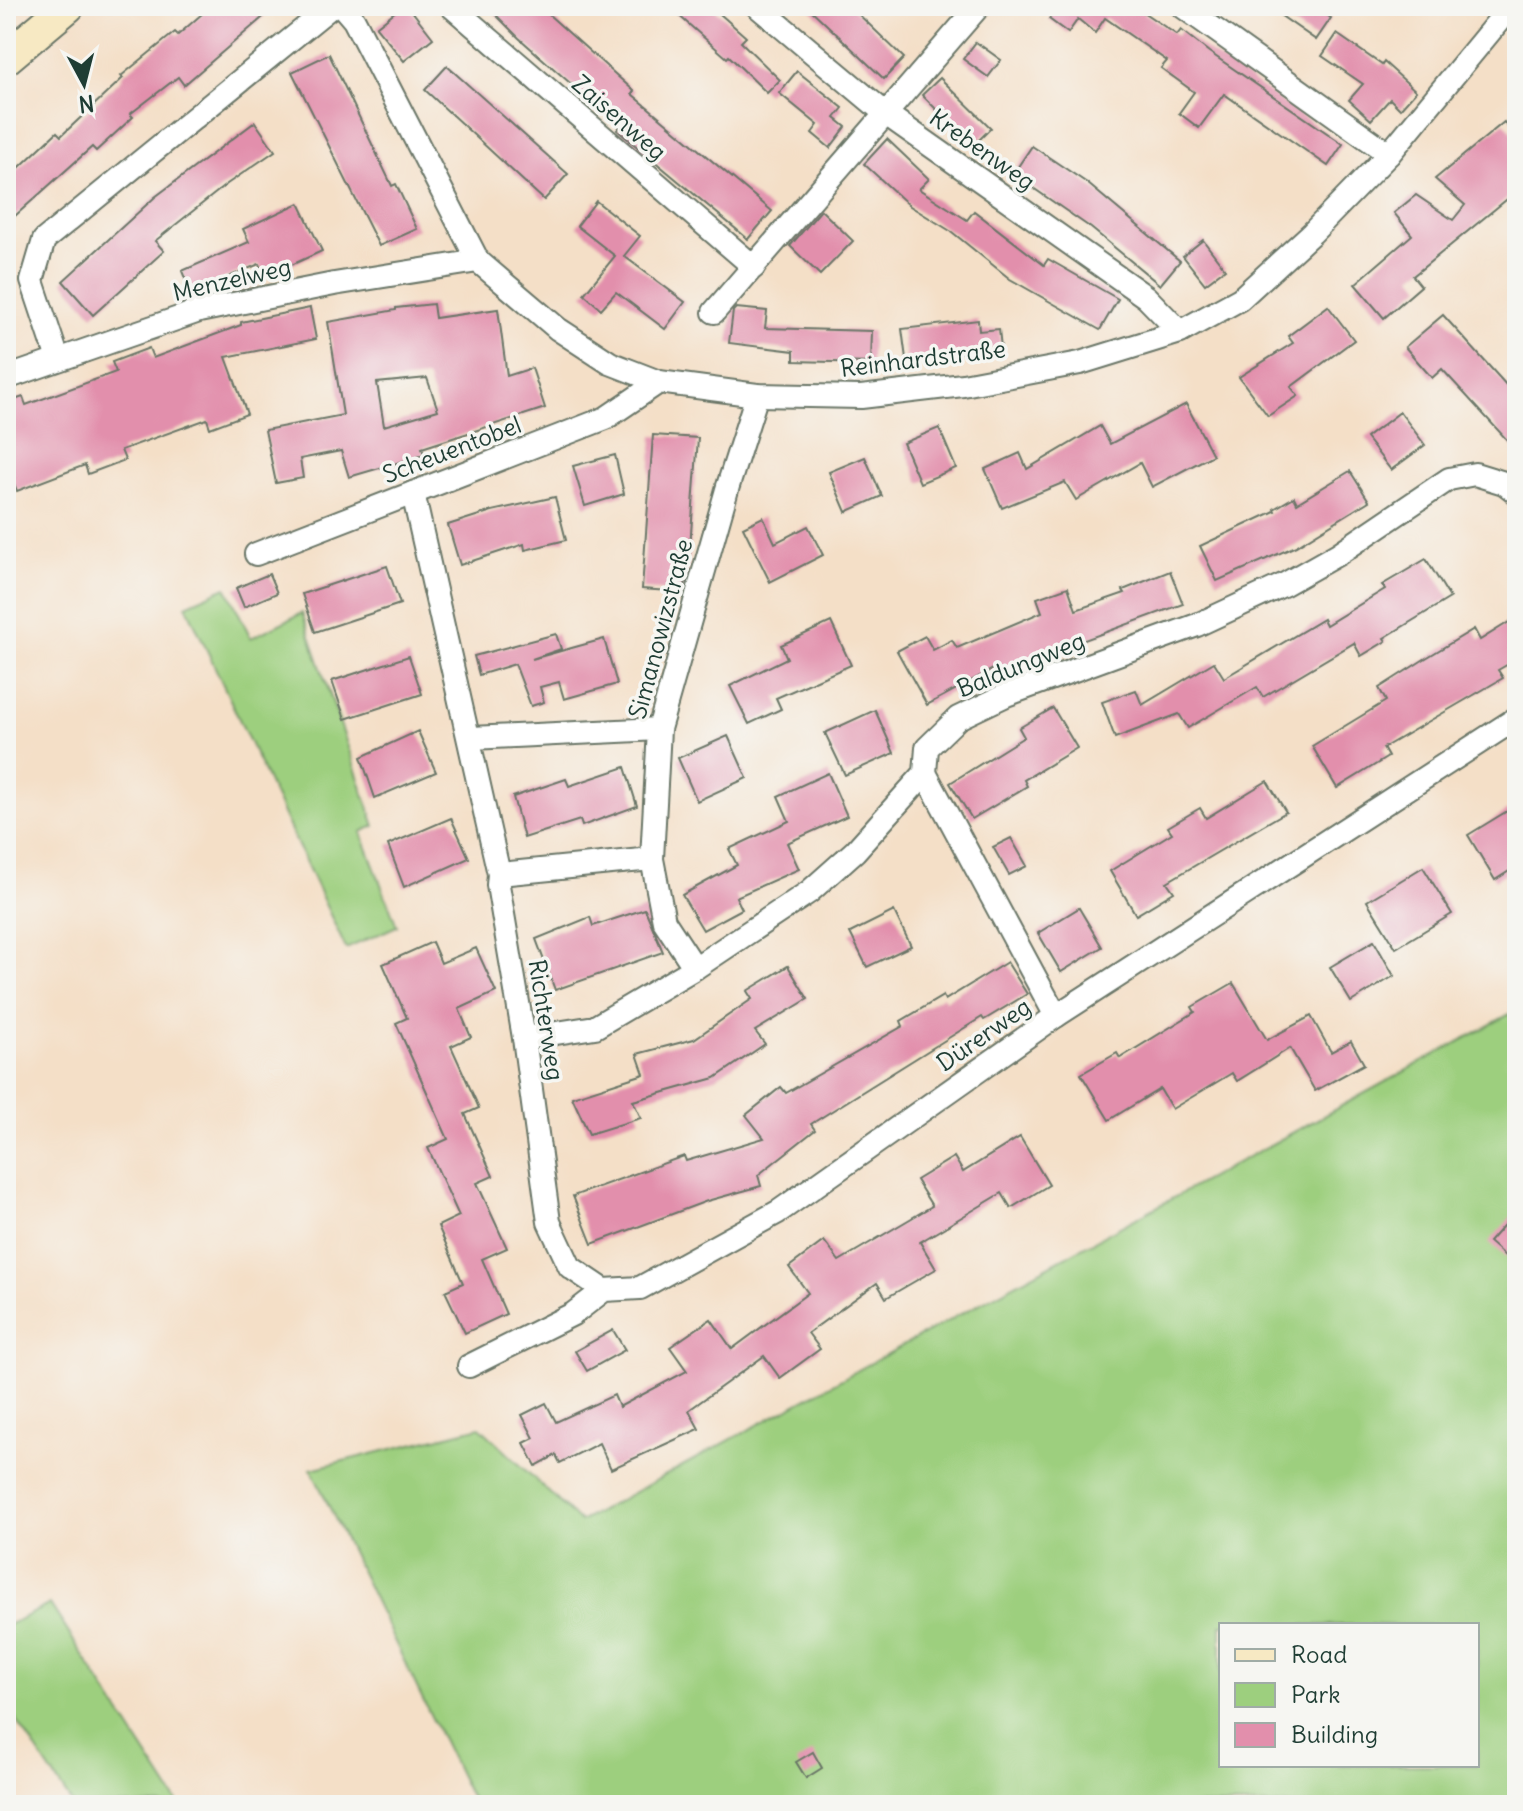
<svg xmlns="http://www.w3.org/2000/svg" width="1523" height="1811" font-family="Delius,sans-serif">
<rect width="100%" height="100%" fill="#f6f6f2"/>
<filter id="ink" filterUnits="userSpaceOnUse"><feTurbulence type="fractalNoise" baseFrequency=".0125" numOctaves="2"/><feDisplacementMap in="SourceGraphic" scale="16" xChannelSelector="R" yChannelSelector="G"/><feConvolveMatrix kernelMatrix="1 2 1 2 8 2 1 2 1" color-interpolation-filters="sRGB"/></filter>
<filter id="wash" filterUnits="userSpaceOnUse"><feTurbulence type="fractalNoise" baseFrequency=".006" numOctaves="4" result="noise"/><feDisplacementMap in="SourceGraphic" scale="32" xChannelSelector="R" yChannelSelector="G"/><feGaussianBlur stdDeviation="1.8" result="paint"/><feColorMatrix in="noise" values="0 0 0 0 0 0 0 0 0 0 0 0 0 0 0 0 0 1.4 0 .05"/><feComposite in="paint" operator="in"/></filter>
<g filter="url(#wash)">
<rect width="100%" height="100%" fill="#f4dfc7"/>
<g fill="#9dcf7e" stroke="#5e8659" stroke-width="2" fill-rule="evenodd">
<path d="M 226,587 L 251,638 L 302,613 L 375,826 L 361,832 L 397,926 L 346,949 L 186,605 Z"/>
<path d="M 1517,1010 L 1517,1805 L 474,1805 L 311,1469 L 480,1427 L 580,1522 ZM 1221,1625 L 1477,1625 L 1477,1765 L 1221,1765 Z"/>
<path d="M 50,1604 L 179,1805 L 73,1805 L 6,1704 L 6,1626 Z"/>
</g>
<g id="blocks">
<g fill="#e28fac" fill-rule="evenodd">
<path d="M 211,6 L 276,6 L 184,85 L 178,77 L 130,114 L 133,117 L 96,151 L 92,147 L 6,224 L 6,180 L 57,132 L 61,136 L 123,78 L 121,76 L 175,32 L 178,35 Z"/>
<path d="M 402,6 L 408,6 L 433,38 L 404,61 L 376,27 Z"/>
<path d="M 487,6 L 539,6 L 634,91 L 632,94 L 772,211 L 748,239 L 617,130 L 620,127 L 519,38 Z"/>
<path d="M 668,6 L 711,6 L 746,37 L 741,42 L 780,80 L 767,93 L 729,56 L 727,58 Z"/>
<path d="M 807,6 L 850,6 L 904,58 L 884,79 Z"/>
<path d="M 1058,6 L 1134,6 L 1177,35 L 1181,30 L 1209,52 L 1343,144 L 1328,166 L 1224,94 L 1199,128 L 1179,113 L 1194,92 L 1161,68 L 1167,61 L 1105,18 L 1095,33 L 1078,19 L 1068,33 L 1049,19 Z"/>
<path d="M 1267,6 L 1313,6 L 1331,18 L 1316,40 Z"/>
<path d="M 1337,34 L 1382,65 L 1384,62 L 1416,91 L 1400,109 L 1390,99 L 1371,120 L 1349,100 L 1363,84 L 1322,56 Z"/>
<path d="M 976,42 L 1001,60 L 988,77 L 963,59 Z"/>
<path d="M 329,54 L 392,186 L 396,184 L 417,229 L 379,246 L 292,72 Z"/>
<path d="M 447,66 L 568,174 L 544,200 L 425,90 Z"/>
<path d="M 797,71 L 843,108 L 835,118 L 846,127 L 830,148 L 812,133 L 818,125 L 779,93 Z"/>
<path d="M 940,78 L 991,128 L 973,146 L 922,95 Z"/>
<path d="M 255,122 L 275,151 L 227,184 L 155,241 L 164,251 L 93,315 L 63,281 L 155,197 Z"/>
<path d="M 1504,122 L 1517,138 L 1517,191 L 1413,276 L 1421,286 L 1384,318 L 1355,284 L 1412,235 L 1394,213 L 1416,195 L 1453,220 L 1465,205 L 1435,179 Z"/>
<path d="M 887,139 L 929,179 L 919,189 L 967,220 L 974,211 L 1044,265 L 1048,259 L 1118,299 L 1100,330 L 1010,279 L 952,232 L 910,206 L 864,164 Z"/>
<path d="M 1032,146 L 1087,183 L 1180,261 L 1160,285 L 1091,228 L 1013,174 Z"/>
<path d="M 596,201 L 640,236 L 624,256 L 685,302 L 665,329 L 616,292 L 601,309 L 584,294 L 615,256 L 577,226 Z"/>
<path d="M 299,203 L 322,251 L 265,277 L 259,264 L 191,293 L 182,271 L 249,242 L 243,229 Z"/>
<path d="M 821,210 L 853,241 L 820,275 L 790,246 Z"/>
<path d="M 1203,240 L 1225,269 L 1205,284 L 1183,256 Z"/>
<path d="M 433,304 L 435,318 L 498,309 L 507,376 L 532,368 L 545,408 L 422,448 L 424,455 L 349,477 L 341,451 L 300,459 L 303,478 L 276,483 L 265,430 L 343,415 L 328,322 L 396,310 L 396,308 ZM 427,378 L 438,410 L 384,426 L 377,383 Z"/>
<path d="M 1328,306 L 1354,340 L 1291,387 L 1298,396 L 1268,416 L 1239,377 L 1293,343 L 1288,336 Z"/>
<path d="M 310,308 L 316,339 L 226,357 L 247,414 L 210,428 L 207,419 L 121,450 L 125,460 L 88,474 L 85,465 L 17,491 L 6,463 L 6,403 L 23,397 L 26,405 L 116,372 L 112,362 L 149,348 L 153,358 L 241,325 L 241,322 Z"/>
<path d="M 736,308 L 767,311 L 765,328 L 872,331 L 871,363 L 794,361 L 794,351 L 729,343 L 733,311 Z"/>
<path d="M 1443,315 L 1517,397 L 1517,451 L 1442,369 L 1432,378 L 1405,347 Z"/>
<path d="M 978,320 L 979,331 L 999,329 L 1001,348 L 906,359 L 902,329 Z"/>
<path d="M 1186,404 L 1213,455 L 1152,487 L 1140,463 L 1076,500 L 1065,482 L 1002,508 L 985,469 L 1020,453 L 1027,469 L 1100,426 L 1110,444 Z"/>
<path d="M 1400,412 L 1425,445 L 1391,470 L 1366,438 Z"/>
<path d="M 939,428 L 956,468 L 920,483 L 903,443 Z"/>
<path d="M 653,435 L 698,438 L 688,574 L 683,592 L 642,589 Z"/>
<path d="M 615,455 L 624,494 L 585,506 L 573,466 Z"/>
<path d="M 865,457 L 882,496 L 846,512 L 829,472 Z"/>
<path d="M 1350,471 L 1369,501 L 1296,546 L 1217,581 L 1200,546 L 1275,511 L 1274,509 L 1294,497 L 1297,503 Z"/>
<path d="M 555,497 L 566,540 L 525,550 L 524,544 L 460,565 L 448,525 L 492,511 Z"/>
<path d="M 763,517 L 775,543 L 808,526 L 823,555 L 770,582 L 743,527 Z"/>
<path d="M 1426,559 L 1450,598 L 1384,638 L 1386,641 L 1361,656 L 1354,643 L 1263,697 L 1257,687 L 1188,728 L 1179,714 L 1115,738 L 1102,702 L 1136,690 L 1142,705 L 1214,662 L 1224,678 L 1323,619 L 1326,625 L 1385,589 L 1382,585 Z"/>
<path d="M 387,566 L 400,604 L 315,632 L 302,594 Z"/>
<path d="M 1170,571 L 1183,604 L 1035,658 L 1036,661 L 1001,676 L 997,667 L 927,705 L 897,651 L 925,636 L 933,650 L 952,640 L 957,648 L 1042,612 L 1037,598 L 1068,587 L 1076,610 L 1125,593 L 1123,590 Z"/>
<path d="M 269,574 L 277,593 L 244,607 L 236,588 Z"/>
<path d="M 1517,617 L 1517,659 L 1498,670 L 1503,678 L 1383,748 L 1388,757 L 1337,788 L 1312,746 L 1386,701 L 1379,688 L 1426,658 L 1474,629 L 1480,640 Z"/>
<path d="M 831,622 L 851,665 L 776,698 L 781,709 L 749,724 L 730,686 L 787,658 L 781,645 Z"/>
<path d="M 556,634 L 561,649 L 532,659 L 604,639 L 617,684 L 564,699 L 559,682 L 540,687 L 544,702 L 531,706 L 515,664 L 479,675 L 474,656 Z"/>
<path d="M 409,656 L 422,694 L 345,719 L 332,681 Z"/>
<path d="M 1053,708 L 1077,748 L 1024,780 L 1027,786 L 972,819 L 950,783 L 1024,737 L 1019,728 Z"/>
<path d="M 875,710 L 894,753 L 845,775 L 825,733 Z"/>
<path d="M 418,731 L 436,772 L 375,798 L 361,757 Z"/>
<path d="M 728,736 L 747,778 L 697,801 L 678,758 Z"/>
<path d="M 625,767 L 637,806 L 582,826 L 580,820 L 524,838 L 513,797 L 566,779 L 569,786 Z"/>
<path d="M 828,773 L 847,816 L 787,843 L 799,869 L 736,897 L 742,909 L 703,930 L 682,895 L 737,865 L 729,849 L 789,821 L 778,796 Z"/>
<path d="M 1267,781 L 1286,812 L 1167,882 L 1174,892 L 1136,915 L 1110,871 L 1172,833 L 1168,827 L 1200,808 L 1206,818 Z"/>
<path d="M 1517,805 L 1517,866 L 1495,880 L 1468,835 Z"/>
<path d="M 451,818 L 469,858 L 404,887 L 388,845 Z"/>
<path d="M 1011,838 L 1027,866 L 1009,875 L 993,847 Z"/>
<path d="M 1423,867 L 1452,914 L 1396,948 L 1367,901 Z"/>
<path d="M 1079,908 L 1102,947 L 1061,972 L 1038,933 Z"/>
<path d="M 645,909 L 663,952 L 555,990 L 536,939 L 590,917 L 593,926 Z"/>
<path d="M 894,911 L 911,946 L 867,967 L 850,933 Z"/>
<path d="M 1374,941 L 1394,976 L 1351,1002 L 1330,967 Z"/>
<path d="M 432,942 L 441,963 L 476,948 L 496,992 L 459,1009 L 471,1037 L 451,1046 L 479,1108 L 465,1114 L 493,1176 L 477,1183 L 507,1248 L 482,1259 L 506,1314 L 465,1333 L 445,1291 L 463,1283 L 438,1226 L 459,1216 L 428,1148 L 448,1139 L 396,1023 L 407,1018 L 383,964 Z"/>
<path d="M 1007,962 L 1027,994 L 984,1020 L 982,1017 L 811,1124 L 815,1130 L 758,1175 L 761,1186 L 707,1201 L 592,1244 L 573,1196 L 684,1156 L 686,1161 L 764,1138 L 746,1115 L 781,1087 L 786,1093 L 903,1026 L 901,1021 L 943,996 L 945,1000 Z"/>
<path d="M 788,966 L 808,999 L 755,1031 L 765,1044 L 715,1078 L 633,1101 L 641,1118 L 589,1134 L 572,1097 L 644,1074 L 637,1054 L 694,1039 L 752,999 L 747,991 Z"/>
<path d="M 1233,983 L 1267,1040 L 1311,1016 L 1331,1052 L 1351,1041 L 1364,1064 L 1315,1091 L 1290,1048 L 1237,1081 L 1232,1073 L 1172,1109 L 1160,1089 L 1109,1120 L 1081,1074 L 1117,1053 L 1120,1058 L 1195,1012 L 1192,1007 Z"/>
<path d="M 1020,1137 L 1049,1185 L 1011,1208 L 1002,1193 L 920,1242 L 936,1269 L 886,1298 L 877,1283 L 808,1333 L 820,1349 L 780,1378 L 764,1356 L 689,1410 L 699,1429 L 611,1469 L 599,1443 L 560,1463 L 556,1455 L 536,1466 L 524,1443 L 534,1438 L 522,1415 L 546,1403 L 556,1422 L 614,1395 L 619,1407 L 687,1371 L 670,1347 L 711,1319 L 732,1349 L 808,1293 L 789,1267 L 824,1241 L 839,1261 L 932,1206 L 916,1180 L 954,1157 L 963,1172 Z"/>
<path d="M 1517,1210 L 1517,1246 L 1506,1257 L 1489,1242 Z"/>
<path d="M 613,1330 L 625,1350 L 587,1371 L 575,1351 Z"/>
<path d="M 813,1752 L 822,1768 L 806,1778 L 796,1762 Z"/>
</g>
</g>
</g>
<g filter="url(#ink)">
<use href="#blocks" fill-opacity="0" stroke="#6a7667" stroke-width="2"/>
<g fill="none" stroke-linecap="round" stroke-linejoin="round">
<defs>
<g id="street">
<path d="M 342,6 L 354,20 L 478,261 L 558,329 L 610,363 L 659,382 L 757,395 L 861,397 L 963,385 L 1080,363 L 1180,332 L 1240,299 L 1312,233 L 1389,154 L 1511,6"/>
<path d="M 451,6 L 754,267"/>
<path d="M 757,6 L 886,114 L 1146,297 L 1180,332"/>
<path d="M 1182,6 L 1389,154"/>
<path d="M 714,312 L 979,6"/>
<path d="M 58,359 L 32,281 L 44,240 L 332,6"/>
<path d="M 6,378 L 199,311 L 334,284 L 478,261"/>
<path d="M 413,493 L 499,874 L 498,885 L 524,1038 L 549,1222 L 570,1267 L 604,1290"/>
<path d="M 256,554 L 606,418 L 659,382"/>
<path d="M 471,738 L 659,729"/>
<path d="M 925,773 L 1056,1016"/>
<path d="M 499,874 L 652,859"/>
<path d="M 695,968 L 664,921 L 652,859 L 659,729 L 728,486 L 757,395"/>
<path d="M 524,1038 L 595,1027 L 695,968 L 809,892 L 855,851 L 925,773 L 927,748 L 958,718 L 1006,695 L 1197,625 L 1285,584 L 1338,554 L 1449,479 L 1475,474 L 1504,483 L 1517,493"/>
<path d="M 469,1366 L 573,1314 L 604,1290 L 640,1288 L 778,1212 L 1056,1016 L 1517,718"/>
</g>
<path id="secondary" d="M 6,58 L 68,6"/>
</defs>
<use href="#street" stroke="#6a7667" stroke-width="26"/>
<use href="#secondary" stroke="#6a7667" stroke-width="36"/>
<use href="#street" stroke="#fff" stroke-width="22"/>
<use href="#secondary" stroke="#f7e9c3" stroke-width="32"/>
</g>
</g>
<g text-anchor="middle" stroke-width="7" stroke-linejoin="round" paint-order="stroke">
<g font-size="24" fill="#1f3d34" stroke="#f6f6f2">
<text transform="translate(619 118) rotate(41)" y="8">Zaisenweg</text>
<text transform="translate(982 150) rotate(35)" y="8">Krebenweg</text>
<text transform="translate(232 280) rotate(-13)" y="8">Menzelweg</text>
<text transform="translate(923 359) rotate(-7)" y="8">Reinhardstraße</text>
<text transform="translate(452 450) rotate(-21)" y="8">Scheuentobel</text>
<text transform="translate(661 629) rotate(-75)" y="8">Simanowizstraße</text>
<text transform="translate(1021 665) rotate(-22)" y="8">Baldungweg</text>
<text transform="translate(546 1020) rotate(81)" y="8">Richterweg</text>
<text transform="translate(984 1035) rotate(-35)" y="8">Dürerweg</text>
</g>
</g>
<rect width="1523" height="1811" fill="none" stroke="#f6f6f2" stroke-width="32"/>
<rect x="1219" y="1623" width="260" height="144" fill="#f6f6f2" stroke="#a0aca6" stroke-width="2"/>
<rect x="1235" y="1649" width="40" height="12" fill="#f7e9c3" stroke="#a0aca6" stroke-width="2"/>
<text x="1291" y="1663" font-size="24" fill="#1f3d34">Road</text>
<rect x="1235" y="1683" width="40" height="24" fill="#9dcf7e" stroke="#a0aca6" stroke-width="2"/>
<text x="1291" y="1703" font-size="24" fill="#1f3d34">Park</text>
<rect x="1235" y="1723" width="40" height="24" fill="#e28fac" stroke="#a0aca6" stroke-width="2"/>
<text x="1291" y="1743" font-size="24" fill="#1f3d34">Building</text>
<g transform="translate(84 84) rotate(173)" stroke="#f6f6f2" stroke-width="6" paint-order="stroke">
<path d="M0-6L14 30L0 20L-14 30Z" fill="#1f3d34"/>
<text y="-12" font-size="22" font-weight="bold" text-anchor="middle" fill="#1f3d34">N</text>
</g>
</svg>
